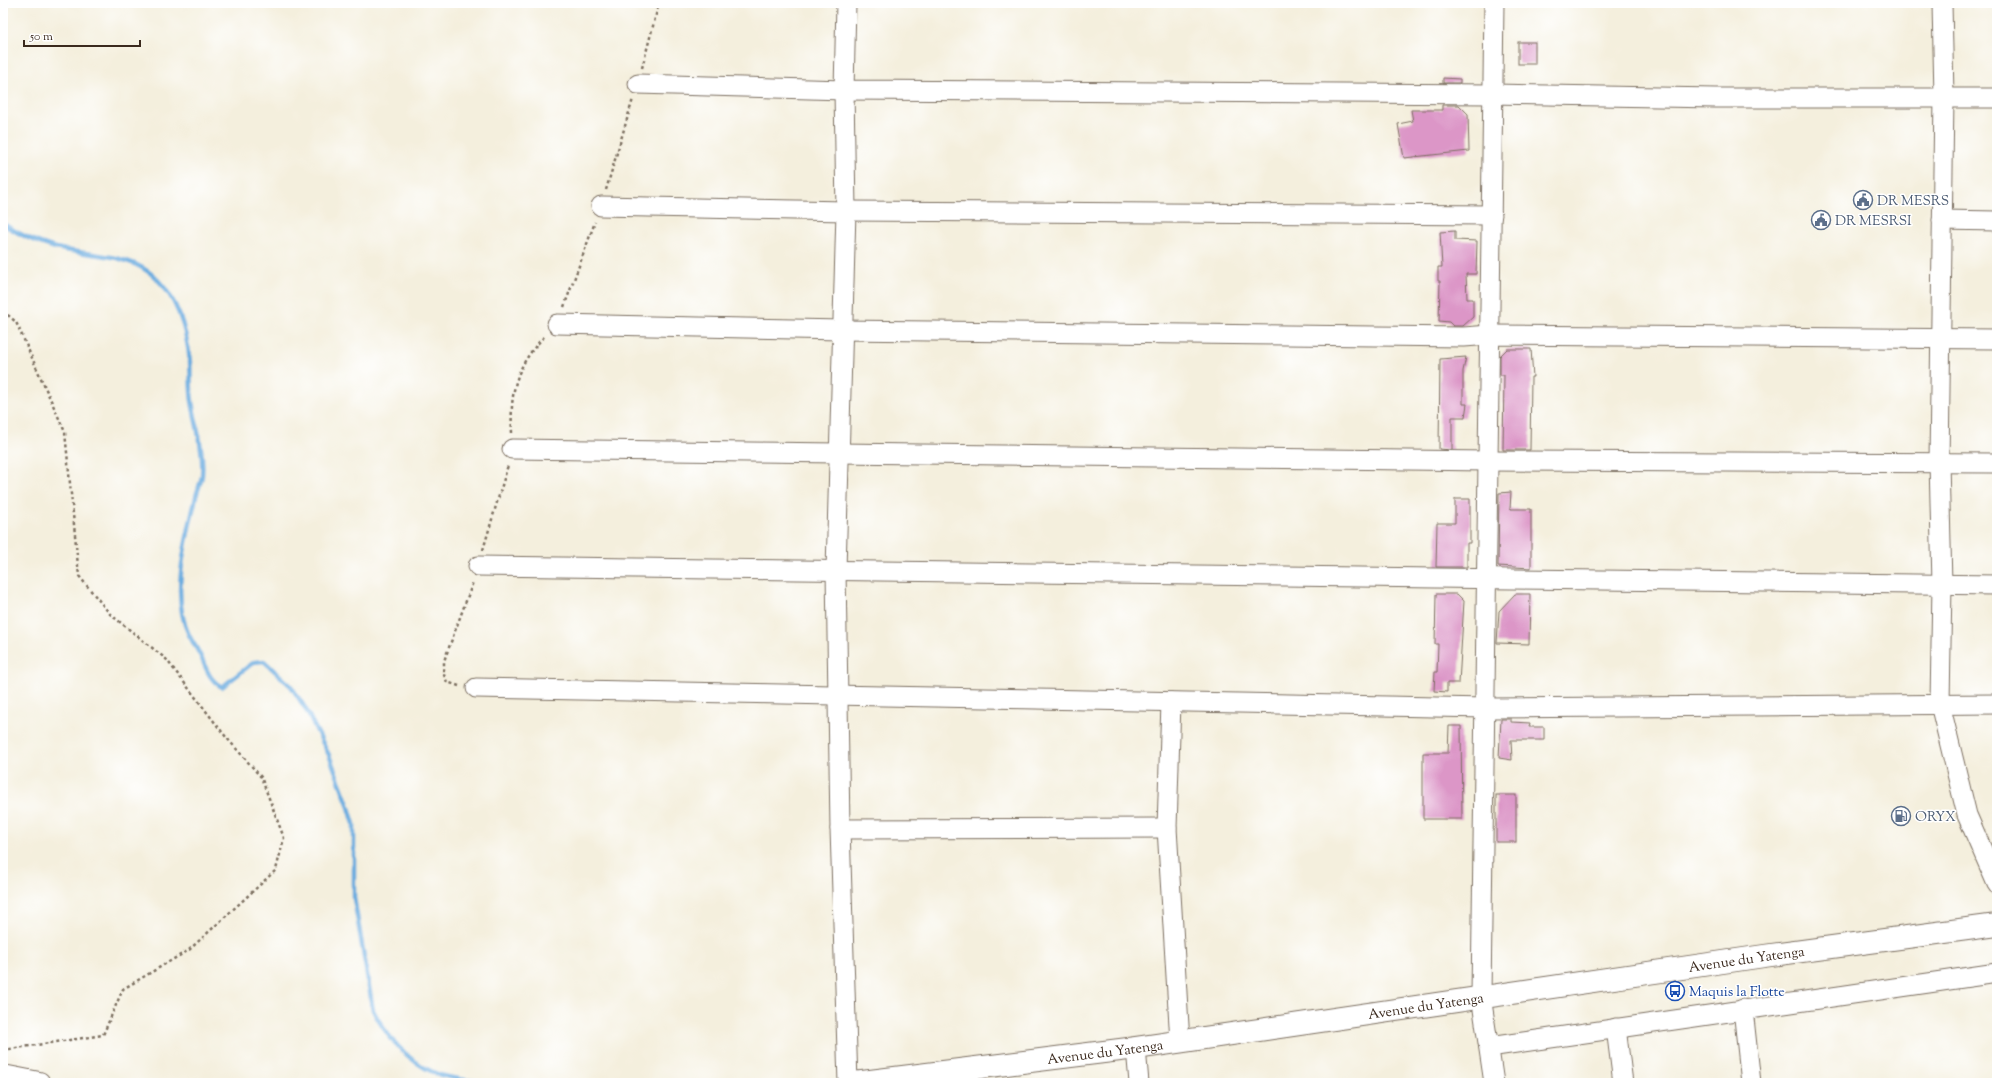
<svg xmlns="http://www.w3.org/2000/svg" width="2000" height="1086" font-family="'Sorts Mill Goudy',serif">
<rect width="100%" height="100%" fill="#fff"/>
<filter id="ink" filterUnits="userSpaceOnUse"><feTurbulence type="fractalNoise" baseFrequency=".025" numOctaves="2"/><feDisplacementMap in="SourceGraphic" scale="8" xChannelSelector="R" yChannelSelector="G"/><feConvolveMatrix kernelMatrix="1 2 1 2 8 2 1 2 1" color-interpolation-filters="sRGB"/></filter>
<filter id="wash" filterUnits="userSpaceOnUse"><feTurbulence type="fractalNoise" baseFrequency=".012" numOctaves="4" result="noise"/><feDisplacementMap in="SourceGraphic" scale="16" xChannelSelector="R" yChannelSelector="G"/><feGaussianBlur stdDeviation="0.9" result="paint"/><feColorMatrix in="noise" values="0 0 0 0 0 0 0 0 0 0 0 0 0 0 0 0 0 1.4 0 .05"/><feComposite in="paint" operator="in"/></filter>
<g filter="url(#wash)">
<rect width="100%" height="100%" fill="#f4efdd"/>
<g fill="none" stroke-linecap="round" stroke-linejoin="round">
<path stroke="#6bacdf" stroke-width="4.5" d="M 3,224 C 19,234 34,242 52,247 C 87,257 129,251 157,279 C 178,300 187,333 190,362 C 191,375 190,388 192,401 C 196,426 204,450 202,475 C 201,484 196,493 195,501 C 186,542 170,595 189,635 C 192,641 196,647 199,653 C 206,666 208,680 222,687 L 254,662 L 264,661 L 291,686 L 305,708 L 329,755 L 348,804 L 354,824 L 354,898 L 373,1010 C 386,1036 407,1061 435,1073 C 448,1079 471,1080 486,1083"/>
</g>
<g id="blocks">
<g fill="#dc96c7">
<rect x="1518" y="42" width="17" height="22"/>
<path d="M 1443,78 L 1460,79 L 1460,83 L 1443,83 Z"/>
<path d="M 1442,105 L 1459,105 L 1468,114 L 1469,151 L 1404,158 L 1398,124 L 1413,121 L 1411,110 L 1442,110 Z"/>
<path d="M 1455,231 L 1455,240 L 1477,241 L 1476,274 L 1466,274 L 1467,299 L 1473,299 L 1473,317 L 1463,326 L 1453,326 L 1449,322 L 1439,321 L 1440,281 L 1438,281 L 1438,267 L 1442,267 L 1440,232 Z"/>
<path d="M 1507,349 L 1531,349 L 1533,377 L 1531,377 L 1530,450 L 1503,450 L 1504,375 L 1500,375 L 1500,356 Z"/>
<path d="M 1466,357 L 1463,371 L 1463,404 L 1467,404 L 1465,417 L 1452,417 L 1452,450 L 1439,449 L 1440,359 Z"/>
<path d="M 1511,492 L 1510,509 L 1531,509 L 1531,568 L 1498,566 L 1499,493 Z"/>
<path d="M 1455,499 L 1470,499 L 1470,543 L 1467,543 L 1467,567 L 1436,567 L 1437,523 L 1455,523 Z"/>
<path d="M 1436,594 L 1457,594 L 1464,601 L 1459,683 L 1447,683 L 1447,692 L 1434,691 L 1435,672 L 1437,672 L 1438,644 L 1435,644 Z"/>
<path d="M 1515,594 L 1530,594 L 1529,644 L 1497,643 L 1499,611 Z"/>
<path d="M 1501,719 L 1511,719 L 1511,722 L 1530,723 L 1529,727 L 1544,727 L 1544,740 L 1511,740 L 1512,760 L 1499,758 Z"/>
<path d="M 1449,726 L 1461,726 L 1462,819 L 1423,819 L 1423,753 L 1448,753 Z"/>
<rect x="1496" y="795" width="20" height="47"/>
</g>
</g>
</g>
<g filter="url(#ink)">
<use href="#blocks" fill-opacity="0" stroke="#7c6f61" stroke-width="1"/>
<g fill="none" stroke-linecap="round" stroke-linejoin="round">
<defs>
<g id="street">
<path d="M 846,3 L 844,90 L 846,211 L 836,570 L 840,829 L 848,1083"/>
<path d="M 1942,3 L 1944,97 L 1939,462 L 1942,584 L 1940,704 L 1967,815 L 1997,884"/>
<path d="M 638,84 L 844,90 L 1493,94 L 1715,98 L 1997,98"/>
<path d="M 601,206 L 846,211 L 1492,215"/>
<path d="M 1942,220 L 1997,221"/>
<path d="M 557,324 L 841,330 L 1464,337 L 1490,335 L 1997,339"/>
<path d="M 512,449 L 1488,461 L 1997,463"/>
<path d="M 478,566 L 1997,585"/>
<path d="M 476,688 L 1486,708 L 1997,704"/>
<path d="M 1171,702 L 1167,828 L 1180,1042"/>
<path d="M 840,829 L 1167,828"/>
<path d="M 1743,1009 L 1751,1083"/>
<path d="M 1616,1028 L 1623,1083"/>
<path d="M 1489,1047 L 1997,973"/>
<path d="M 1136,1048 L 1139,1083"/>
<path d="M 1494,1083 L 1481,996 L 1494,3"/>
</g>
<g id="primary">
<path d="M 3,1076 L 39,1083"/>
<path id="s1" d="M 854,1083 L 1136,1048 L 1764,956 L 1997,925"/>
</g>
</defs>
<use href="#street" stroke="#7c6f61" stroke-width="21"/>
<use href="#primary" stroke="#7c6f61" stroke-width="24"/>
<g stroke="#7c6f61" stroke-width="2.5" stroke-dasharray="3 3" stroke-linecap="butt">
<path d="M 642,68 L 659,3"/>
<path d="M 606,190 L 633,99"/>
<path d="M 564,307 L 595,222"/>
<path d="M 3,311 L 16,322 L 65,432 L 79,576 L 110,614 L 166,659 L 226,737 L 261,777 L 284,838 L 276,870 L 189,950 L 123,989 L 103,1035 L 3,1050"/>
<path d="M 512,433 C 510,392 515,366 545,336"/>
<path d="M 483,550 L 508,465"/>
<path d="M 459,686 L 447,682 L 444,675 L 444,661 L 473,582"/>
</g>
<use href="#street" stroke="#fff" stroke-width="19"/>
<use href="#primary" stroke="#fff" stroke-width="22"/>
</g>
</g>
<defs>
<symbol id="civic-ring" viewBox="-11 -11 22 22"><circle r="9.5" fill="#fff" stroke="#5c6f8a" stroke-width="1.5"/><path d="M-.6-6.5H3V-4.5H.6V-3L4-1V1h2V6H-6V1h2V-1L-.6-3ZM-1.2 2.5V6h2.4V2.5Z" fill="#5c6f8a"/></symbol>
<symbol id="fuel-ring" viewBox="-11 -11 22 22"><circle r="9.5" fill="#fff" stroke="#5c6f8a" stroke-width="1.5"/><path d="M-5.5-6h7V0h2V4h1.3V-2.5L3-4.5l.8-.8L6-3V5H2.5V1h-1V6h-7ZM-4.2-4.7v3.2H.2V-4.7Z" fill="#5c6f8a"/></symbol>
<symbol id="bus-ring" viewBox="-11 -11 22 22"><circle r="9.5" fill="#fff" stroke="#1a4fb4" stroke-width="1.5"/><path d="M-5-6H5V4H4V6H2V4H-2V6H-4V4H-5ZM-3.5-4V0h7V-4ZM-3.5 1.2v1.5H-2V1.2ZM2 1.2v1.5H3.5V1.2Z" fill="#1a4fb4"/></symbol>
</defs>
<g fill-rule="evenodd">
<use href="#civic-ring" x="1852" y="189" width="22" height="22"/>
<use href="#civic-ring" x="1810" y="209" width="22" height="22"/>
<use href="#fuel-ring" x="1890" y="805" width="22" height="22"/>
<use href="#bus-ring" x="1664" y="980" width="22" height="22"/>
</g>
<g text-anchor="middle" stroke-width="3" stroke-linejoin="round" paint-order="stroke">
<g font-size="14" fill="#4e5e75" stroke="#fff" text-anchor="start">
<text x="1877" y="205">DR MESRS</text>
<text x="1835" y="225">DR MESRSI</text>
<text x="1915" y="821">ORYX</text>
</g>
<g font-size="14" fill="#3b2a1e" stroke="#fff">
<text dy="5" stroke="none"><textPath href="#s1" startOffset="901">Avenue du Yatenga</textPath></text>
<text dy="5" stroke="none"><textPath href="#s1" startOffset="577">Avenue du Yatenga</textPath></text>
<text dy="5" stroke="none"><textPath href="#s1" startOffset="253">Avenue du Yatenga</textPath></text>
</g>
<g font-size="14" fill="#164399" stroke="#fff" text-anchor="start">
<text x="1689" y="996">Maquis la Flotte</text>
</g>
</g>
<rect width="2000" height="1086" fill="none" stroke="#fff" stroke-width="16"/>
<path d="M24 40v6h116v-6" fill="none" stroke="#3b2a1e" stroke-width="2"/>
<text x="30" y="40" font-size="12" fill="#3b2a1e" stroke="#ffffff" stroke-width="3" paint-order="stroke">50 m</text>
</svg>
